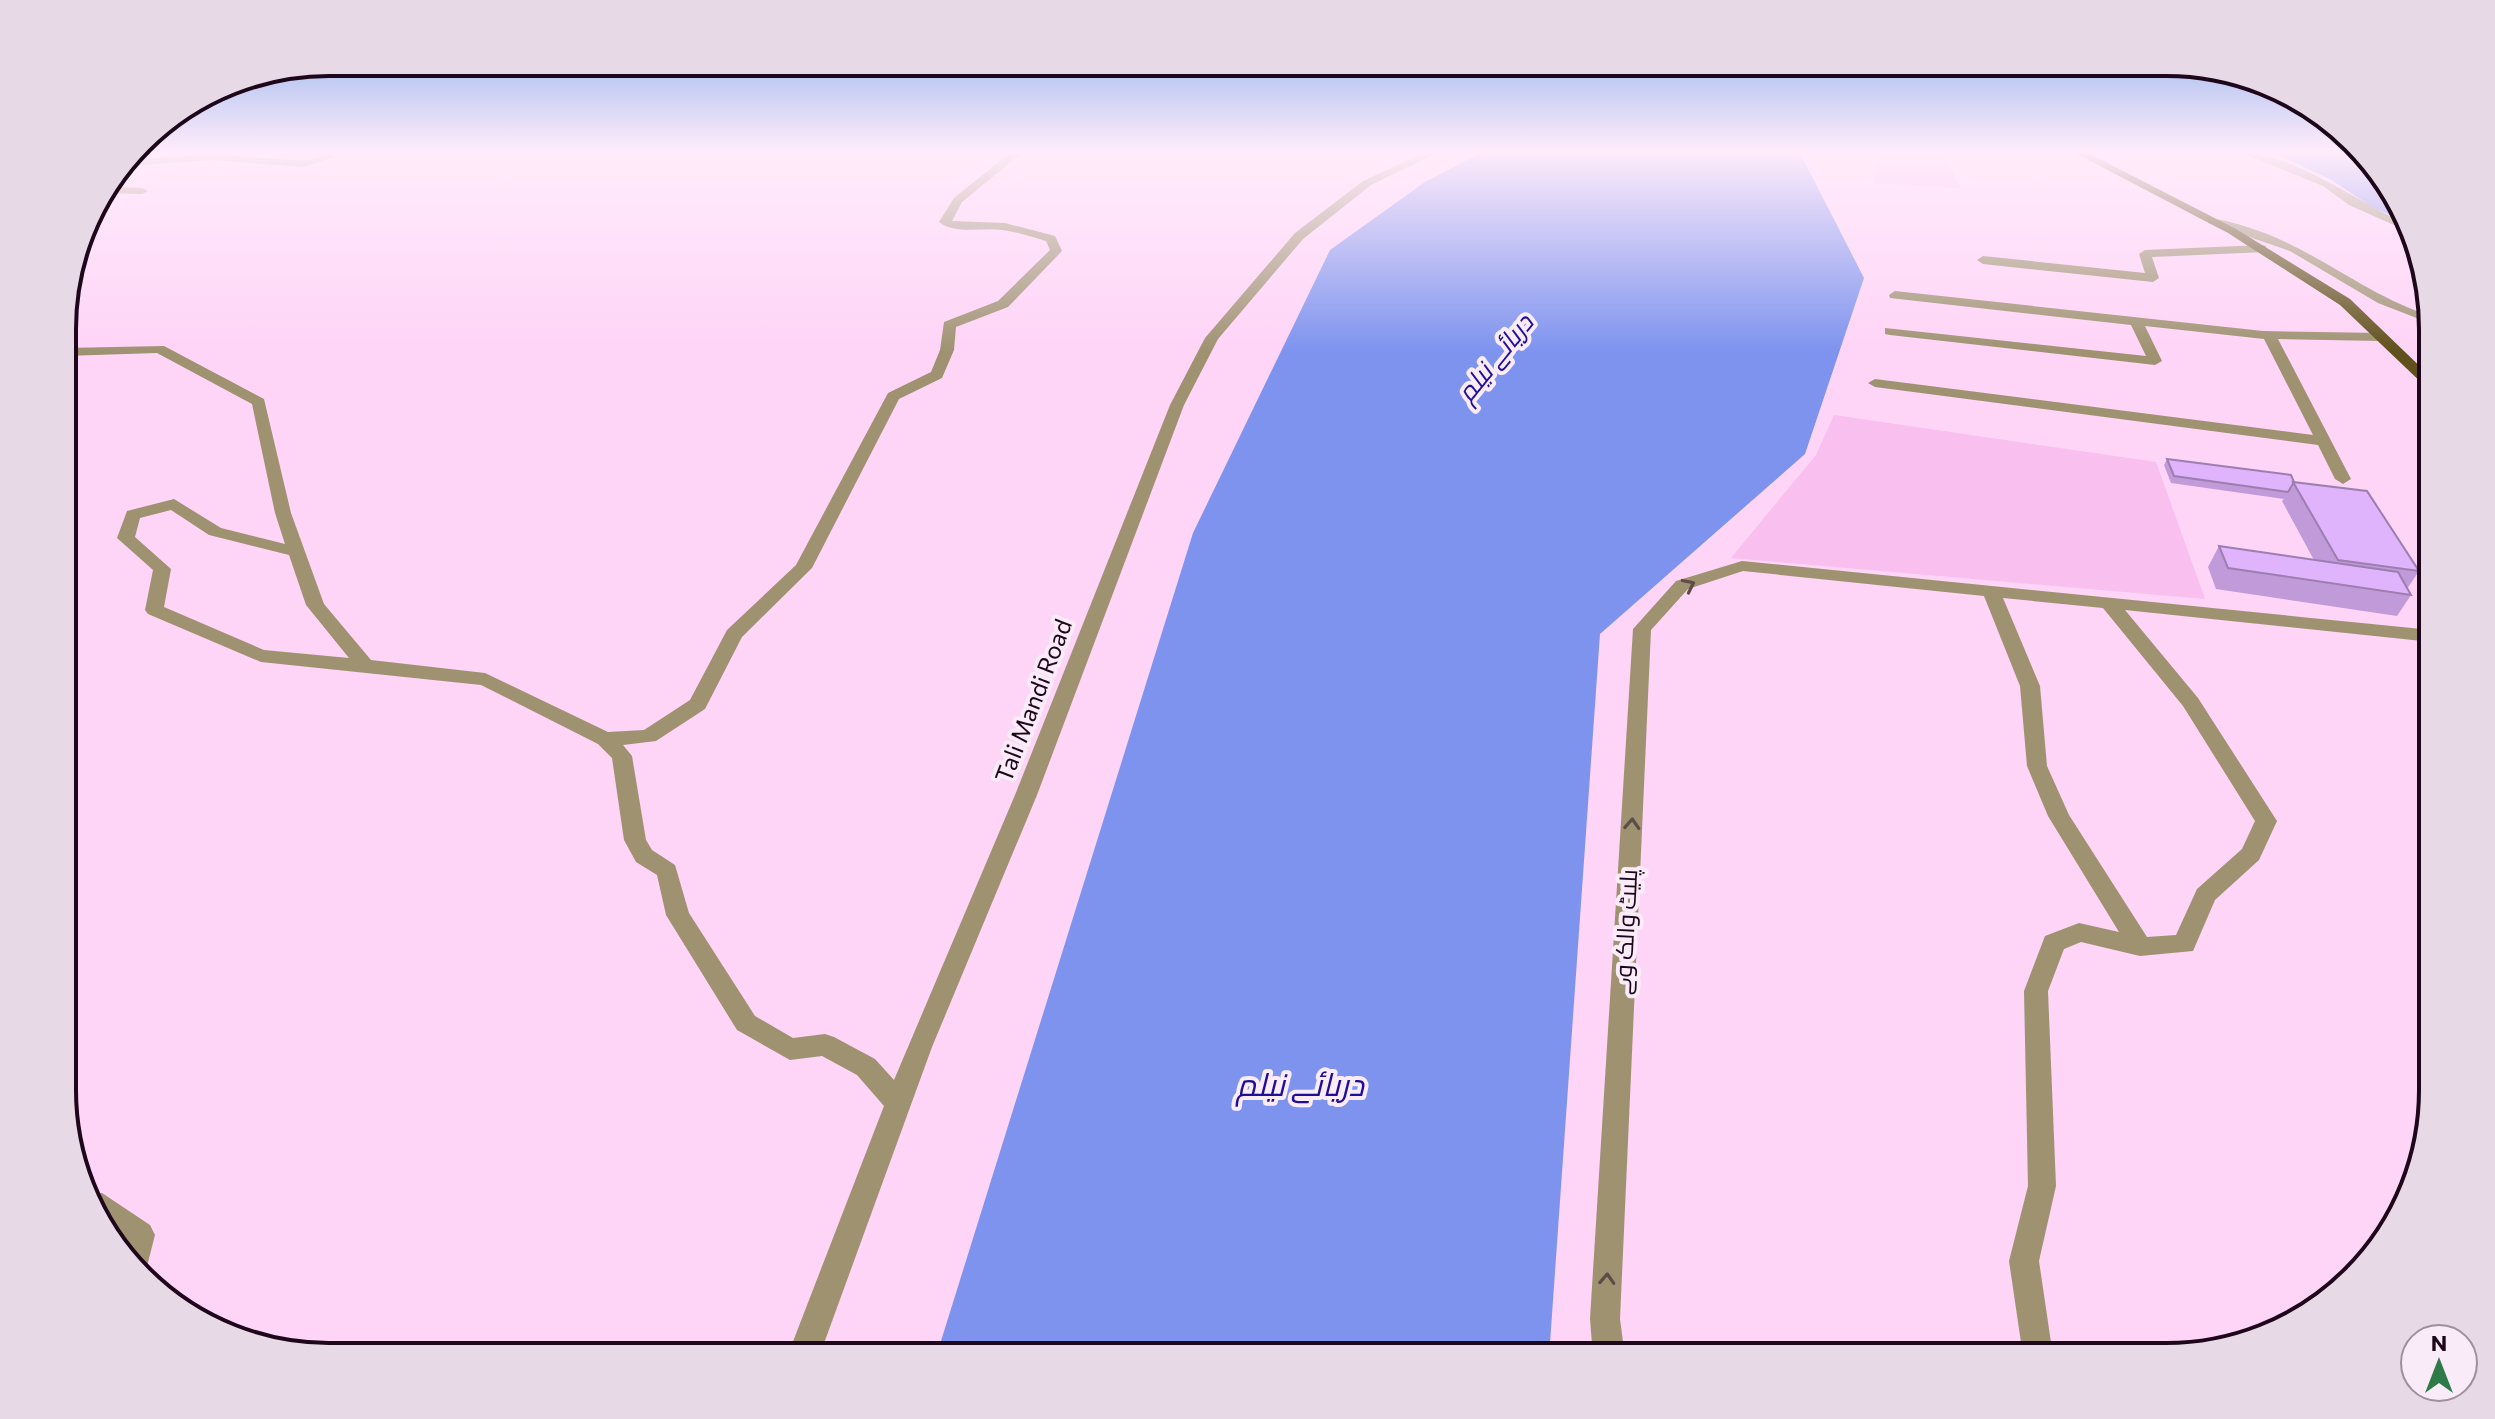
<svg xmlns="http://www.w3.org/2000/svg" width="2495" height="1419" font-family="Commissioner,Cairo,sans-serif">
<rect width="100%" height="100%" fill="#fed4f7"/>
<g fill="#f8bfef">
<path d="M 1876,153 L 1944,153 L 1960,188 L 1875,183 Z"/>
<path d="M 1834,415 L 2156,462 L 2205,599 L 1731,558 L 1816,455 Z"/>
</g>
<g fill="#7d93ee">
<path d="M 1480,153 L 1800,153 L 1864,278 L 1805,454 L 1600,634 L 1549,1357 L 936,1357 L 1193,533 L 1330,250 L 1425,182 Z"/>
<path d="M 2274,153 L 2358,153 L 2388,181 L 2401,220 L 2372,207 L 2330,179 Z"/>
</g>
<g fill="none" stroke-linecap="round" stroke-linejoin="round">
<g fill="#9e9271" fill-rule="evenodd">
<path d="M 315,153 L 330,153 L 335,157 L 303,167 L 213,160 L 124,166 L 129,160 L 213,154 L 303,161 L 320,157 Z"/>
<path d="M 1010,153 L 1022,153 L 962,202 L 952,221 L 1005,223 L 1055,236 L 1062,251 L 1008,307 L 956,327 L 954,350 L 942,378 L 899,399 L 812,568 L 742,637 L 705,709 L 656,741 L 623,745 L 632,756 L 646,840 L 652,850 L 675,865 L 689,913 L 755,1016 L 793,1038 L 825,1034 L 834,1037 L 875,1059 L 894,1080 L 1015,795 L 1170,405 L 1205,338 L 1295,233 L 1363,181 L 1423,153 L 1437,153 L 1371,185 L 1303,239 L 1218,339 L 1184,405 L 1037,795 L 932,1047 L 819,1357 L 787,1357 L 884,1106 L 857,1075 L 822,1056 L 790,1060 L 737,1030 L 666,915 L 657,875 L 636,862 L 624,840 L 612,758 L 598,744 L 481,685 L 261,662 L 148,614 L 145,610 L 153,570 L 117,538 L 127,511 L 174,499 L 221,528 L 285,544 L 275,513 L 252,404 L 157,353 L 64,356 L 64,348 L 164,346 L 264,399 L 291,513 L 324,604 L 371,660 L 485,673 L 608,732 L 644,730 L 690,700 L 727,630 L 796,565 L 888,393 L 931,372 L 940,350 L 944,322 L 998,301 L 1050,250 L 1046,241 C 1032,237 1017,232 1002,230 C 982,227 956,235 939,222 L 954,198 ZM 171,510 L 209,535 L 289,555 L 306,605 L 349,658 L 264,650 L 164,607 L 171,569 L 135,537 L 140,518 Z"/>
<path d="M 2242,153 C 2291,153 2357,201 2402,222 L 2405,230 L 2349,205 L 2323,186 Z"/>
<path d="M 108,187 L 142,188 L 148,191 L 142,194 L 103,193 Z"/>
<path d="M 2208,219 C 2219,218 2232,223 2244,226 C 2315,247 2365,296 2432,316 L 2432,324 L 2378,303 L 2290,251 L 2208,223 Z"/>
<path d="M 2262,245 L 2266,246 L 2266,252 L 2152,257 L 2159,278 L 2153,282 L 1983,264 L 1977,260 L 1983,256 L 2145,273 L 2139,254 L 2145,250 Z"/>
<path d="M 1895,291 L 2263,331 L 2381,333 L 2388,337 L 2381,341 L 2278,339 L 2351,479 L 2343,484 L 2335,479 L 2318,445 L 1875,387 L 1868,383 L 1875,379 L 2313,435 L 2264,339 L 2145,326 L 2162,361 L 2155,365 L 1890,335 L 1885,334 L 1885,328 L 2146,356 L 2131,325 L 1890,298 L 1889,295 Z"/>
<path d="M 1742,561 L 2432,630 L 2432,642 L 2125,610 L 2198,698 L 2277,821 L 2259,860 L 2215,900 L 2193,951 L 2140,956 L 2081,942 L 2064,949 L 2048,991 L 2056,1186 L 2039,1261 L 2053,1356 L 2023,1356 L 2009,1261 L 2028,1186 L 2024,991 L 2045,936 L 2079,923 L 2119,932 L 2048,816 L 2027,766 L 2020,686 L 1984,596 L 1743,571 L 1688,589 L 1651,630 L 1620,1319 L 1625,1357 L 1593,1357 L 1590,1319 L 1633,629 L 1676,581 ZM 2003,598 L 2103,608 L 2183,706 L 2255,821 L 2242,849 L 2197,889 L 2176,935 L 2147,937 L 2069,815 L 2047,766 L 2040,686 Z"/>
<path d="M 102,1193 L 150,1225 L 155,1235 L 145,1274 L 122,1252 L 124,1241 L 101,1223 L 91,1194 Z"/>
</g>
<path fill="#60501b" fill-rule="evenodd" d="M 2075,153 L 2088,153 L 2236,229 L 2350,299 L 2432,378 L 2432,389 L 2427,388 L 2340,305 L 2228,233 Z"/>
</g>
<path fill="#c19bd9" d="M 2167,459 L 2294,482 L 2419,571 L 2407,589 L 2411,595 L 2397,616 L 2216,589 L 2208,567 L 2219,546 L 2314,560 L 2282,501 L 2284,499 L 2171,483 L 2164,465 Z"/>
<g fill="#e0b4fc" stroke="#9d7eb0" stroke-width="2">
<path d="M 2167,459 L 2291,475 L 2294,482 L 2288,492 L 2174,476 Z"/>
<path d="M 2293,482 L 2367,491 L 2419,571 L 2338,560 Z"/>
<path d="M 2219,546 L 2398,572 L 2411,595 L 2228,568 Z"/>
</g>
<defs><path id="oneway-chevron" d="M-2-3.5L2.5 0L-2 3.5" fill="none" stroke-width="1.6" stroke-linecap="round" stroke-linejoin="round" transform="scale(2)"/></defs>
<g stroke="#5e4c46">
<use href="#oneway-chevron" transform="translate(1689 585) rotate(-26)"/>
<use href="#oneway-chevron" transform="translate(1632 824) rotate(-87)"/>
<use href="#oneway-chevron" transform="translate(1607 1279) rotate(-87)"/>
</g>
<linearGradient id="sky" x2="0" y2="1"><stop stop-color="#7da7ea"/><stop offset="0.43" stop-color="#ffecfb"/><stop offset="1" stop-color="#ffecfb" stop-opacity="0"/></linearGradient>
<rect width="2495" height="352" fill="url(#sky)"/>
<g text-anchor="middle" stroke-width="8" stroke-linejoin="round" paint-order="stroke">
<g font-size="24" fill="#1e061b" stroke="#f9ebf7">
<text transform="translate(1034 701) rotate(-69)" y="8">Tali Mandi Road</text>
<text transform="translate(1626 932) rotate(-87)" y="8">پلیٹ والک وے</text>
</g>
<g font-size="26" font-style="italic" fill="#1e0e98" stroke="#f9ebf7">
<text transform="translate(1495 358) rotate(-51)" y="9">دریائے نیلم</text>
</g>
<g font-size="32" font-style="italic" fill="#1e0e98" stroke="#f9ebf7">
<text x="1300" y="1096">دریائے نیلم</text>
</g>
</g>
<path d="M0 0H2495V1419H0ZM329 76H2166A253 253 0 0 1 2419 329V1090A253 253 0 0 1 2166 1343H329A253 253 0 0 1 76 1090V329A253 253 0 0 1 329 76Z" fill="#e7d9e5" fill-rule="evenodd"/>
<path fill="none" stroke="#1e061b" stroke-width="4" d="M329 76H2166A253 253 0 0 1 2419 329V1090A253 253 0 0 1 2166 1343H329A253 253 0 0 1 76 1090V329A253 253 0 0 1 329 76Z"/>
<g transform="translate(2439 1363)"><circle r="38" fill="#f9ebf7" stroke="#a18f9f" stroke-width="2"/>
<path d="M0-6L14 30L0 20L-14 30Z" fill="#2e7a48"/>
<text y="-12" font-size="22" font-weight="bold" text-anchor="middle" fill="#1e061b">N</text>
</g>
</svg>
